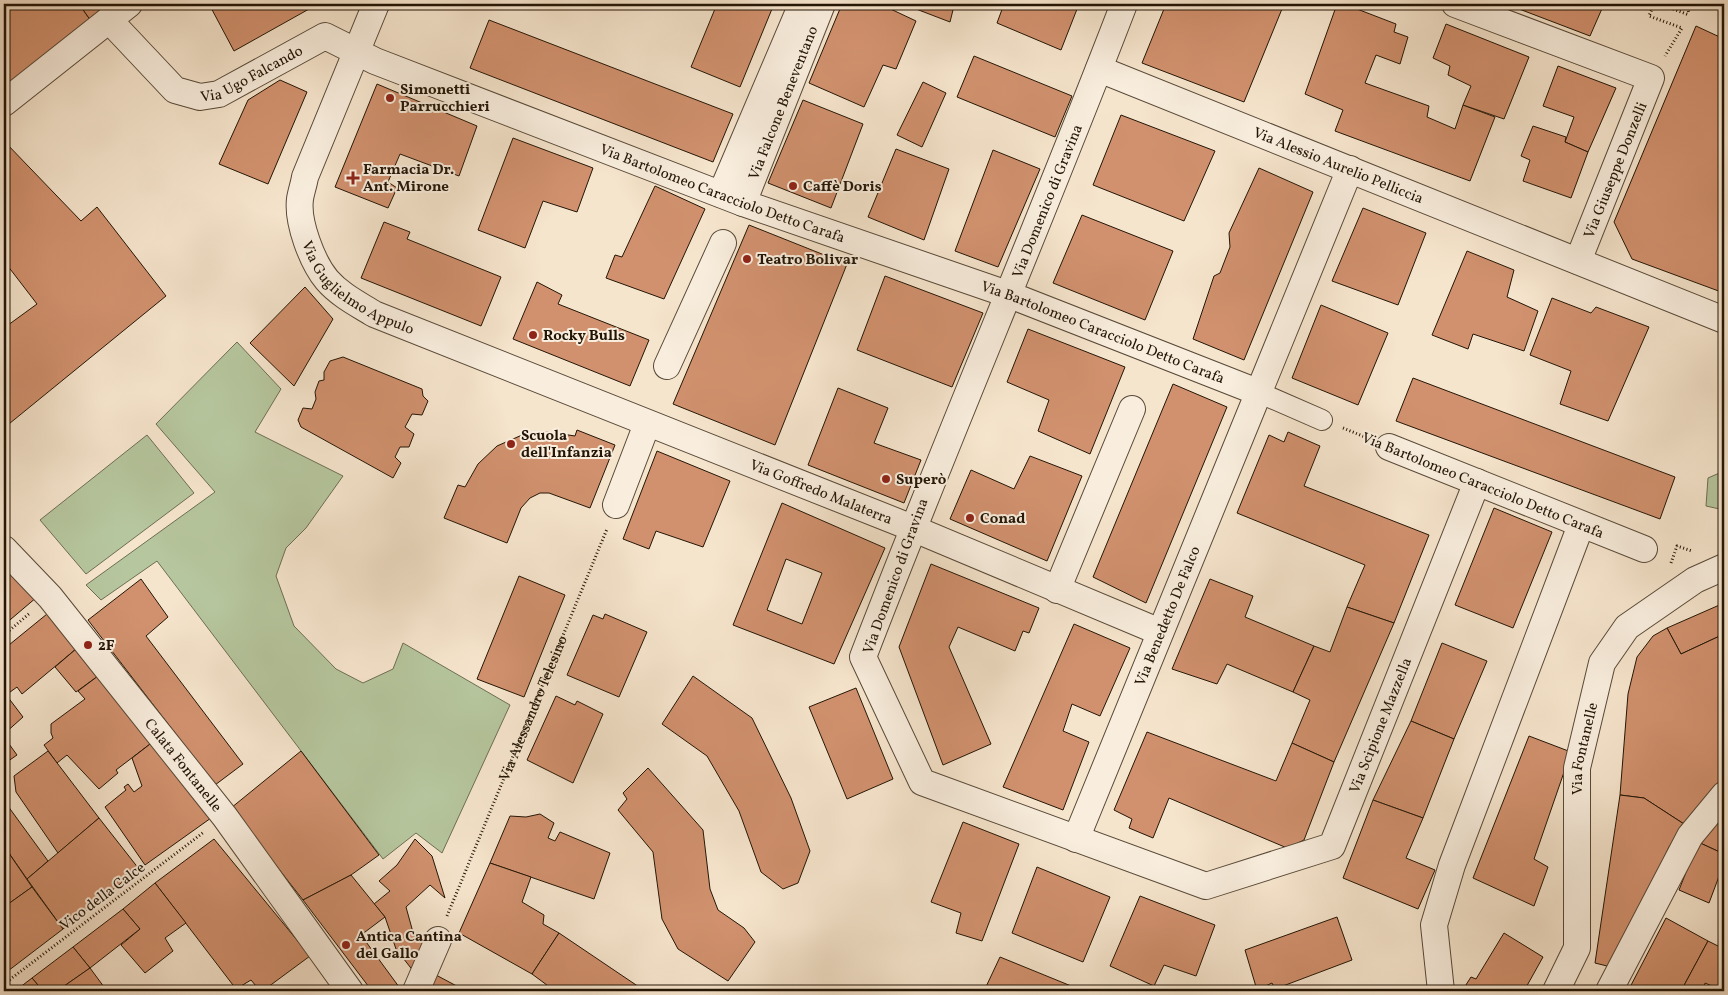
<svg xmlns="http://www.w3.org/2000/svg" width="1728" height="995" font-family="Vollkorn,serif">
<rect width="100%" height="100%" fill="#f6e5cd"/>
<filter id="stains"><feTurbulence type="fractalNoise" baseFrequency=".004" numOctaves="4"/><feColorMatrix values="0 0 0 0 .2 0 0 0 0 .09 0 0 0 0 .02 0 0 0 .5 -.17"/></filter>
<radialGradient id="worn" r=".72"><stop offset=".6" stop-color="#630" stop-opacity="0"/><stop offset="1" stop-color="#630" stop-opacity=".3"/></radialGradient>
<g fill="#b6c69e" stroke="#6c6e52">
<path d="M 237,342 L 281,389 L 255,432 L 343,476 L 306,528 L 286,548 L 276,576 L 294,626 L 336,669 L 363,683 L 393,669 L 403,643 L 510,705 L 442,853 L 416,833 L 383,859 L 157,561 L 101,600 L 86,585 L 215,492 L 156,424 Z"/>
<path d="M 147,435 L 194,493 L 86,574 L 40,520 Z"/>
<path d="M 1724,471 L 1724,510 L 1706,506 L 1708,478 Z"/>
</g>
<g fill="#d1916e" stroke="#231506" fill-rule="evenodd">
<path d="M 4,4 L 79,4 L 91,21 L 4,87 Z"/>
<path d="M 79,4 L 111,4 L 91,21 Z"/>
<path d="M 209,4 L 318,4 L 234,51 Z"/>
<path d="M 717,4 L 774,4 L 740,87 L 691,67 Z"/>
<path d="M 842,4 L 880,4 L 916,21 L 896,69 L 883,65 L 864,107 L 809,83 Z"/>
<path d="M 903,4 L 949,4 L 954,6 L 950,22 Z"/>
<path d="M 1004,4 L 1079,4 L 1061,50 L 997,23 Z"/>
<path d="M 1166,4 L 1284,4 L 1244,102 L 1142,63 Z"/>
<path d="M 1337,4 L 1344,4 L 1396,24 L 1394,32 L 1408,37 L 1400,64 L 1376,55 L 1365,83 L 1429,106 L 1427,117 L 1455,129 L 1463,105 L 1495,117 L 1470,181 L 1335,131 L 1343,110 L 1305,94 Z"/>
<path d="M 1506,4 L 1604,4 L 1590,36 Z"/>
<path d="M 489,20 L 733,114 L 713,162 L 470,68 Z"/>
<path d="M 1446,24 L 1529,57 L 1504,119 L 1463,105 L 1471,86 L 1448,75 L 1450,66 L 1433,58 Z"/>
<path d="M 1696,26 L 1724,39 L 1724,293 L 1632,259 L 1614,222 Z"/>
<path d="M 974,56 L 1072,96 L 1055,137 L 957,97 Z"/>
<path d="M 1558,66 L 1616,88 L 1588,152 L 1565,142 L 1574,117 L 1543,106 Z"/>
<path d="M 280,80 L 307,92 L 268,184 L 219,164 L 248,100 Z"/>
<path d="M 923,82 L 946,93 L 922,147 L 897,135 Z"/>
<path d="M 377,84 L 477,126 L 459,176 L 400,154 L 388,182 L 397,188 L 388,208 L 335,187 Z"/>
<path d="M 803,100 L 863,124 L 831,208 L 768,183 Z"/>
<path d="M 1121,115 L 1215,151 L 1184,221 L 1093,185 Z"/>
<path d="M 1533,126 L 1566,137 L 1565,142 L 1588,152 L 1571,198 L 1523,181 L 1530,160 L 1521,156 Z"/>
<path d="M 513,138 L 593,168 L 577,212 L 543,201 L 525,248 L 478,230 Z"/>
<path d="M 4,141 L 81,221 L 97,207 L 166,296 L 4,428 L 4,328 L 37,304 L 4,261 Z"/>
<path d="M 896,149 L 949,169 L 924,240 L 868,217 Z"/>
<path d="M 993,150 L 1040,169 L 998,267 L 955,251 Z"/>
<path d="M 1259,168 L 1313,192 L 1244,360 L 1193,339 L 1214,276 L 1220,273 L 1230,247 L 1229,233 Z"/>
<path d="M 655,186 L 705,209 L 664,299 L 606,278 L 615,255 L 622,257 Z"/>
<path d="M 1363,208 L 1426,233 L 1398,305 L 1332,281 Z"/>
<path d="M 1082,215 L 1173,251 L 1145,320 L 1053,283 Z"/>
<path d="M 384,222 L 410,232 L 407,239 L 501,277 L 481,326 L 361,278 Z"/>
<path d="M 749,225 L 847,264 L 775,445 L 673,404 Z"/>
<path d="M 1467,251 L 1514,270 L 1507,297 L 1538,311 L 1524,351 L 1473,334 L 1468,349 L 1432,335 Z"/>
<path d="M 885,276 L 983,313 L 952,387 L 857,350 Z"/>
<path d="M 537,282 L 562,295 L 558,304 L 649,340 L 630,386 L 513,339 Z"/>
<path d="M 305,287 L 333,319 L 294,386 L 250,343 Z"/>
<path d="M 1552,298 L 1591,313 L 1596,307 L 1649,327 L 1608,421 L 1560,404 L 1571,371 L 1530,355 Z"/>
<path d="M 1321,305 L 1388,333 L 1358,405 L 1292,378 Z"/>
<path d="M 1028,329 L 1125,367 L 1090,454 L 1038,431 L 1049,400 L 1007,382 Z"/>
<path d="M 343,357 L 422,389 L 423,396 L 428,401 L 422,415 L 412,414 L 405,427 L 414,434 L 409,447 L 400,447 L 395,457 L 401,463 L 393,478 L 301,427 L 298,420 L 303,408 L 312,409 L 316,399 L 315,392 L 319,381 L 324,380 L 324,372 L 330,361 Z"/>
<path d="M 1413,378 L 1675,477 L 1660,519 L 1396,421 Z"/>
<path d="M 1173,384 L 1227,407 L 1146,603 L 1093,577 Z"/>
<path d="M 838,388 L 888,408 L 874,443 L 921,460 L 904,503 L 808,465 Z"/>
<path d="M 577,430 L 615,445 L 590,508 L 549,493 L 540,493 L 530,498 L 521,508 L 507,543 L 444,518 L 458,485 L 465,487 L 478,464 L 497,446 L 522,435 L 549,432 L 575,436 Z"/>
<path d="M 1288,432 L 1320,446 L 1304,486 L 1429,535 L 1394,623 L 1347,607 L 1365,565 L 1237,513 L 1269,435 L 1284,442 Z"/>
<path d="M 657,451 L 730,481 L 703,547 L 656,531 L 649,549 L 623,539 Z"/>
<path d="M 1030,456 L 1082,476 L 1047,561 L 950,519 L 971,470 L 1014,489 Z"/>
<path d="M 782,503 L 885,548 L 834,664 L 733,625 ZM 786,559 L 822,573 L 802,624 L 767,610 Z"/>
<path d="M 1494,508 L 1552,532 L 1513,628 L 1455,605 Z"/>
<path d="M 4,562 L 37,597 L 4,625 Z"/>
<path d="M 931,564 L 1039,608 L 1029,633 L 1023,631 L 1015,651 L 958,627 L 949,647 L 991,744 L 943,765 L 899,647 Z"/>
<path d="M 519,576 L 565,595 L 524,697 L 477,679 Z"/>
<path d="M 141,579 L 168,617 L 146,636 L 243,764 L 215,785 L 88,620 Z"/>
<path d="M 1210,579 L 1253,596 L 1245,617 L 1314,646 L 1293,692 L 1227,664 L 1217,684 L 1172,669 Z"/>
<path d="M 1724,603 L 1724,634 L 1681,654 L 1667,628 Z"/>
<path d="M 1347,607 L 1394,623 L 1334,762 L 1292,743 L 1310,700 L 1293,692 L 1314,646 L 1330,652 Z"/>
<path d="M 47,614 L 76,649 L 22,694 L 17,687 L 6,695 L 4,692 L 4,649 Z"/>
<path d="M 605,614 L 647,632 L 619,697 L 567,675 L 593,615 L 603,619 Z"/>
<path d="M 1074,624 L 1130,648 L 1100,716 L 1072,704 L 1063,731 L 1089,742 L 1063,810 L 1003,787 Z"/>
<path d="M 1667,628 L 1681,654 L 1724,634 L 1724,778 L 1684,824 L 1644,798 L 1620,795 L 1628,694 L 1637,657 L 1653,636 Z"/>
<path d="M 1442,643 L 1487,661 L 1454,739 L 1411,721 Z"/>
<path d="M 76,649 L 98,676 L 76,692 L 55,667 Z"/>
<path d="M 98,676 L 154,741 L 116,770 L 118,773 L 99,789 L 67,755 L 57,763 L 44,745 L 53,738 L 51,733 L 51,724 L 85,699 L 78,691 Z"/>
<path d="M 693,676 L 752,718 L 791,798 L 810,851 L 798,883 L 783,889 L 761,872 L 739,811 L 707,756 L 662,724 Z"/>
<path d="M 856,688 L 893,779 L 847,799 L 809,707 Z"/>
<path d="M 4,692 L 23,717 L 4,734 Z"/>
<path d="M 556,696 L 575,705 L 577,701 L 603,714 L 573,783 L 527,760 Z"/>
<path d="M 1411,721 L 1454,739 L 1423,818 L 1373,800 Z"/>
<path d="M 1147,732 L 1276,781 L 1292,743 L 1334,762 L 1304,840 L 1287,848 L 1169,798 L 1153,838 L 1129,828 L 1132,819 L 1114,810 Z"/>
<path d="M 1529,736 L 1571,752 L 1534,859 L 1548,867 L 1534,906 L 1473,878 Z"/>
<path d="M 4,737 L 17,755 L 4,764 Z"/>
<path d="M 154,741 L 211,818 L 145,865 L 105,807 L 126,790 L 124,787 L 128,784 L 134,792 L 142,786 L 132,758 Z"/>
<path d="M 48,751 L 99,818 L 58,853 L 16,792 L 14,776 Z"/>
<path d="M 301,751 L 379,855 L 351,875 L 303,900 L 231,808 Z"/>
<path d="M 648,768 L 703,830 L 710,889 L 718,910 L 744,928 L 755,942 L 728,981 L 678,949 L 662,919 L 653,852 L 618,810 L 627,799 L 623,793 Z"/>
<path d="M 1620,795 L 1644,798 L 1684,824 L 1669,847 L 1615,968 L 1595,963 Z"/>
<path d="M 1373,800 L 1423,818 L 1406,858 L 1435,870 L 1418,909 L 1343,878 Z"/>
<path d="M 5,802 L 48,861 L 27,879 L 4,846 Z"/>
<path d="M 1724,807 L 1724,854 L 1698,842 Z"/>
<path d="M 540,814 L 554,823 L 548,838 L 555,841 L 560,832 L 610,853 L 594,899 L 490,863 L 510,816 L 526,817 Z"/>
<path d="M 99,818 L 139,869 L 63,929 L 27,879 Z"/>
<path d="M 963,822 L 1019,844 L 982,941 L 956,933 L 961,913 L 931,902 Z"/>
<path d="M 214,839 L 310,956 L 268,987 L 256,986 L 251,980 L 236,989 L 155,883 Z"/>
<path d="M 415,839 L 432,856 L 445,898 L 430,885 L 406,907 L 414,936 L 425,942 L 414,972 L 396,949 L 385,917 L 374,904 L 390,891 L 379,881 L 397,865 Z"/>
<path d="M 1698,842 L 1724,854 L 1724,863 L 1709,903 L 1679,890 Z"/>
<path d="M 4,846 L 32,887 L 4,907 Z"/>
<path d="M 490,863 L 531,877 L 522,902 L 544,915 L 543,924 L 559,933 L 532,974 L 459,933 Z"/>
<path d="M 1037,867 L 1110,897 L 1083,962 L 1012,933 Z"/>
<path d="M 351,875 L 385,917 L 361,935 L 402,991 L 372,991 L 303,900 Z"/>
<path d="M 155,883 L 186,923 L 165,938 L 173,951 L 145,973 L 121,945 L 140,929 L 123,909 Z"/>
<path d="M 32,887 L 63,929 L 4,974 L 4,907 Z"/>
<path d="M 1140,896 L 1215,925 L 1196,976 L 1164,965 L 1154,986 L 1110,966 Z"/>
<path d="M 123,909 L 140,929 L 90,968 L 73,947 Z"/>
<path d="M 1337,917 L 1352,960 L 1275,989 L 1272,983 L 1257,990 L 1245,950 Z"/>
<path d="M 1666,918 L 1708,941 L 1681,991 L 1628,991 Z"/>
<path d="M 559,933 L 645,991 L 555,991 L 532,974 Z"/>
<path d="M 1504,933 L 1543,957 L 1524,991 L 1462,991 L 1471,977 L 1476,979 Z"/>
<path d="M 1708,941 L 1724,949 L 1724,991 L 1705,983 L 1703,991 L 1681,991 Z"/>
<path d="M 73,947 L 90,968 L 57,991 L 43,991 L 32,978 Z"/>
<path d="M 1000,957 L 1081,990 L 1080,991 L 984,991 Z"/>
<path d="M 90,968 L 107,991 L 57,991 Z"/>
<path d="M 436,975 L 466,991 L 429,991 Z"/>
<path d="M 32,978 L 43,991 L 15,991 Z"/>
</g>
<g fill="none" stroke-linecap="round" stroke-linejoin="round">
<defs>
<path id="pedestrian" d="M 1260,393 L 1322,420"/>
<g id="minor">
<path id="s2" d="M 376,4 L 305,177 C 304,184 301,192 300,199 C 297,222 312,262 327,280 C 340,295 358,304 374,314 L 900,523 L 1160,632"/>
<path id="s3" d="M 1124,4 C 1040,223 947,438 863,657 L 922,782 L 1206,886 L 1332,846 L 1477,482"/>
<path d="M 1455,4 L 1651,78 L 1578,261"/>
<path id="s4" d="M 109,20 L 175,90 L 200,97 L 219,94 L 325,36 L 375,61 L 743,203 L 1010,295 L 1260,393"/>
<path id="s5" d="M 1099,69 L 1724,320"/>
<path d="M 4,103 L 129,4"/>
<path d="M 721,194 L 802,4"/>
<path id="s6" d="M 743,203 L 822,4"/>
<path d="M 667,366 L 723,243"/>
<path d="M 1389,447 L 1644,549"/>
<path d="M 616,505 L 647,424"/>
<path id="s7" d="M 4,549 L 50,597 L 225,817 L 350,991"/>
<path d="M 1057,590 L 1132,409"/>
<path id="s8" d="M 1076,839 L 1350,169"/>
<path d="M 416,991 L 438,940"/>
<path d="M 1441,991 L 1434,925 L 1452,865 L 1581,525"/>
<path id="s9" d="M 1556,991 L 1577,948 L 1577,768 L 1602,663 L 1627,627 L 1695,580 L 1724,567"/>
<path d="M 1609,991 L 1690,836 L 1724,795"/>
</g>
</defs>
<use href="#pedestrian" stroke="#584938" stroke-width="22"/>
<use href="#minor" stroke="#584938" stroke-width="28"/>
<g stroke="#231506" stroke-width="3" stroke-dasharray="1 2.5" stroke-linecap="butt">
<path d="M 1654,4 L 1649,16 L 1682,28 L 1665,56"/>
<path d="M 1660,4 L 1689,15"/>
<path d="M 1687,4 L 1689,14"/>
<path d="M 1343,428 L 1365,437"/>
<path d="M 1671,563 L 1677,546 L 1692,551"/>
<path d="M 4,635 L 30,613"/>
<path id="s1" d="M 447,916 L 607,529"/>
<path d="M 4,984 L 204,832"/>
</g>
<use href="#pedestrian" stroke="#f9eede" stroke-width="20"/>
<use href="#minor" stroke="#f9eede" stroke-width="26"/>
</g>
<g fill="#8f2418" stroke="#f9eede" stroke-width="2">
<circle cx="390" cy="98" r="5"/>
<path d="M350.5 170.5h5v5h5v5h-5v5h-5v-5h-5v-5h5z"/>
<circle cx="793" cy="186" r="5"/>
<circle cx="747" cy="259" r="5"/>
<circle cx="533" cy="335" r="5"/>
<circle cx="511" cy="444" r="5"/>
<circle cx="886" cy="479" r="5"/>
<circle cx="970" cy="518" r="5"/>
<circle cx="88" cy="645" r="5"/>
<circle cx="346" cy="945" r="5"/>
</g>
<g text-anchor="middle" stroke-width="4" stroke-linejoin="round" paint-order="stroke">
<g font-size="15" fill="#231506" stroke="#f9eede">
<text dy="5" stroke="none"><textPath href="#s4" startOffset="179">Via Ugo Falcando</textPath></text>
<text dy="5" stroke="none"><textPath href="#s6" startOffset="108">Via Falcone Beneventano</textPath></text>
<text dy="5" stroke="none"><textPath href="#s5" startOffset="258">Via Alessio Aurelio Pelliccia</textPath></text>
<text transform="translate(1615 170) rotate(-68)" y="5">Via Giuseppe Donzelli</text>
<text dy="5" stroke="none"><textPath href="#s4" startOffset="690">Via Bartolomeo Caracciolo Detto Carafa</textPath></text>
<text transform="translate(1047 201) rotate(-68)" y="5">Via Domenico di Gravina</text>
<text dy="5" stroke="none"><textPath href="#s2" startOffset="325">Via Guglielmo Appulo</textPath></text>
<text dy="5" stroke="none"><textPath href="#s4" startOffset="1095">Via Bartolomeo Caracciolo Detto Carafa</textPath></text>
<text transform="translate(1483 485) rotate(22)" y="5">Via Bartolomeo Caracciolo Detto Carafa</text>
<text dy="5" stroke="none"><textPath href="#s2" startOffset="836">Via Goffredo Malaterra</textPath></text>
<text transform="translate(895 576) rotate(-70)" y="5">Via Domenico di Gravina</text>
<text dy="5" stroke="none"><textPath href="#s8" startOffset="241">Via Benedetto De Falco</textPath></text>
<text dy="5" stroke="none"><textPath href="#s1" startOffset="225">Via Alessandro Telesino</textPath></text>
<text dy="5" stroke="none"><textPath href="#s3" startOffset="1406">Via Scipione Mazzella</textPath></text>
<text dy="5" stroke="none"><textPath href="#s9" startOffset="248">Via Fontanelle</textPath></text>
<text dy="5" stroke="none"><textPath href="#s7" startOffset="281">Calata Fontanelle</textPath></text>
<text transform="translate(102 896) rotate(-37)" y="5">Vico della Calce</text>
</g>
<g font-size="15" font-weight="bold" fill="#231506" stroke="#f9eede" text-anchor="start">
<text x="400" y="94">Simonetti<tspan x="400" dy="17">Parrucchieri</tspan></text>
<text x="363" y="174">Farmacia Dr.<tspan x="363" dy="17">Ant. Mirone</tspan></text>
<text x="803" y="191">Caffè Doris</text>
<text x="757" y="264">Teatro Bolivar</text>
<text x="543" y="340">Rocky Bulls</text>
<text x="521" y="440">Scuola<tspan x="521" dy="17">dell'Infanzia</tspan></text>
<text x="896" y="484">Superò</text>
<text x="980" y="523">Conad</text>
<text x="98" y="650">2F</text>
<text x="356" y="941">Antica Cantina<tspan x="356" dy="17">del Gallo</tspan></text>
</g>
</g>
<rect width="1728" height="995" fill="none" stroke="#f6e5cd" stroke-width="20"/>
<rect x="5" y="5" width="1718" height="985" fill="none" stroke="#231506" stroke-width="2.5"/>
<rect x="10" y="10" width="1708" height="975" fill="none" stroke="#231506"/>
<rect width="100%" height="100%" filter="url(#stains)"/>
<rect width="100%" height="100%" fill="url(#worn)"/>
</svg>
